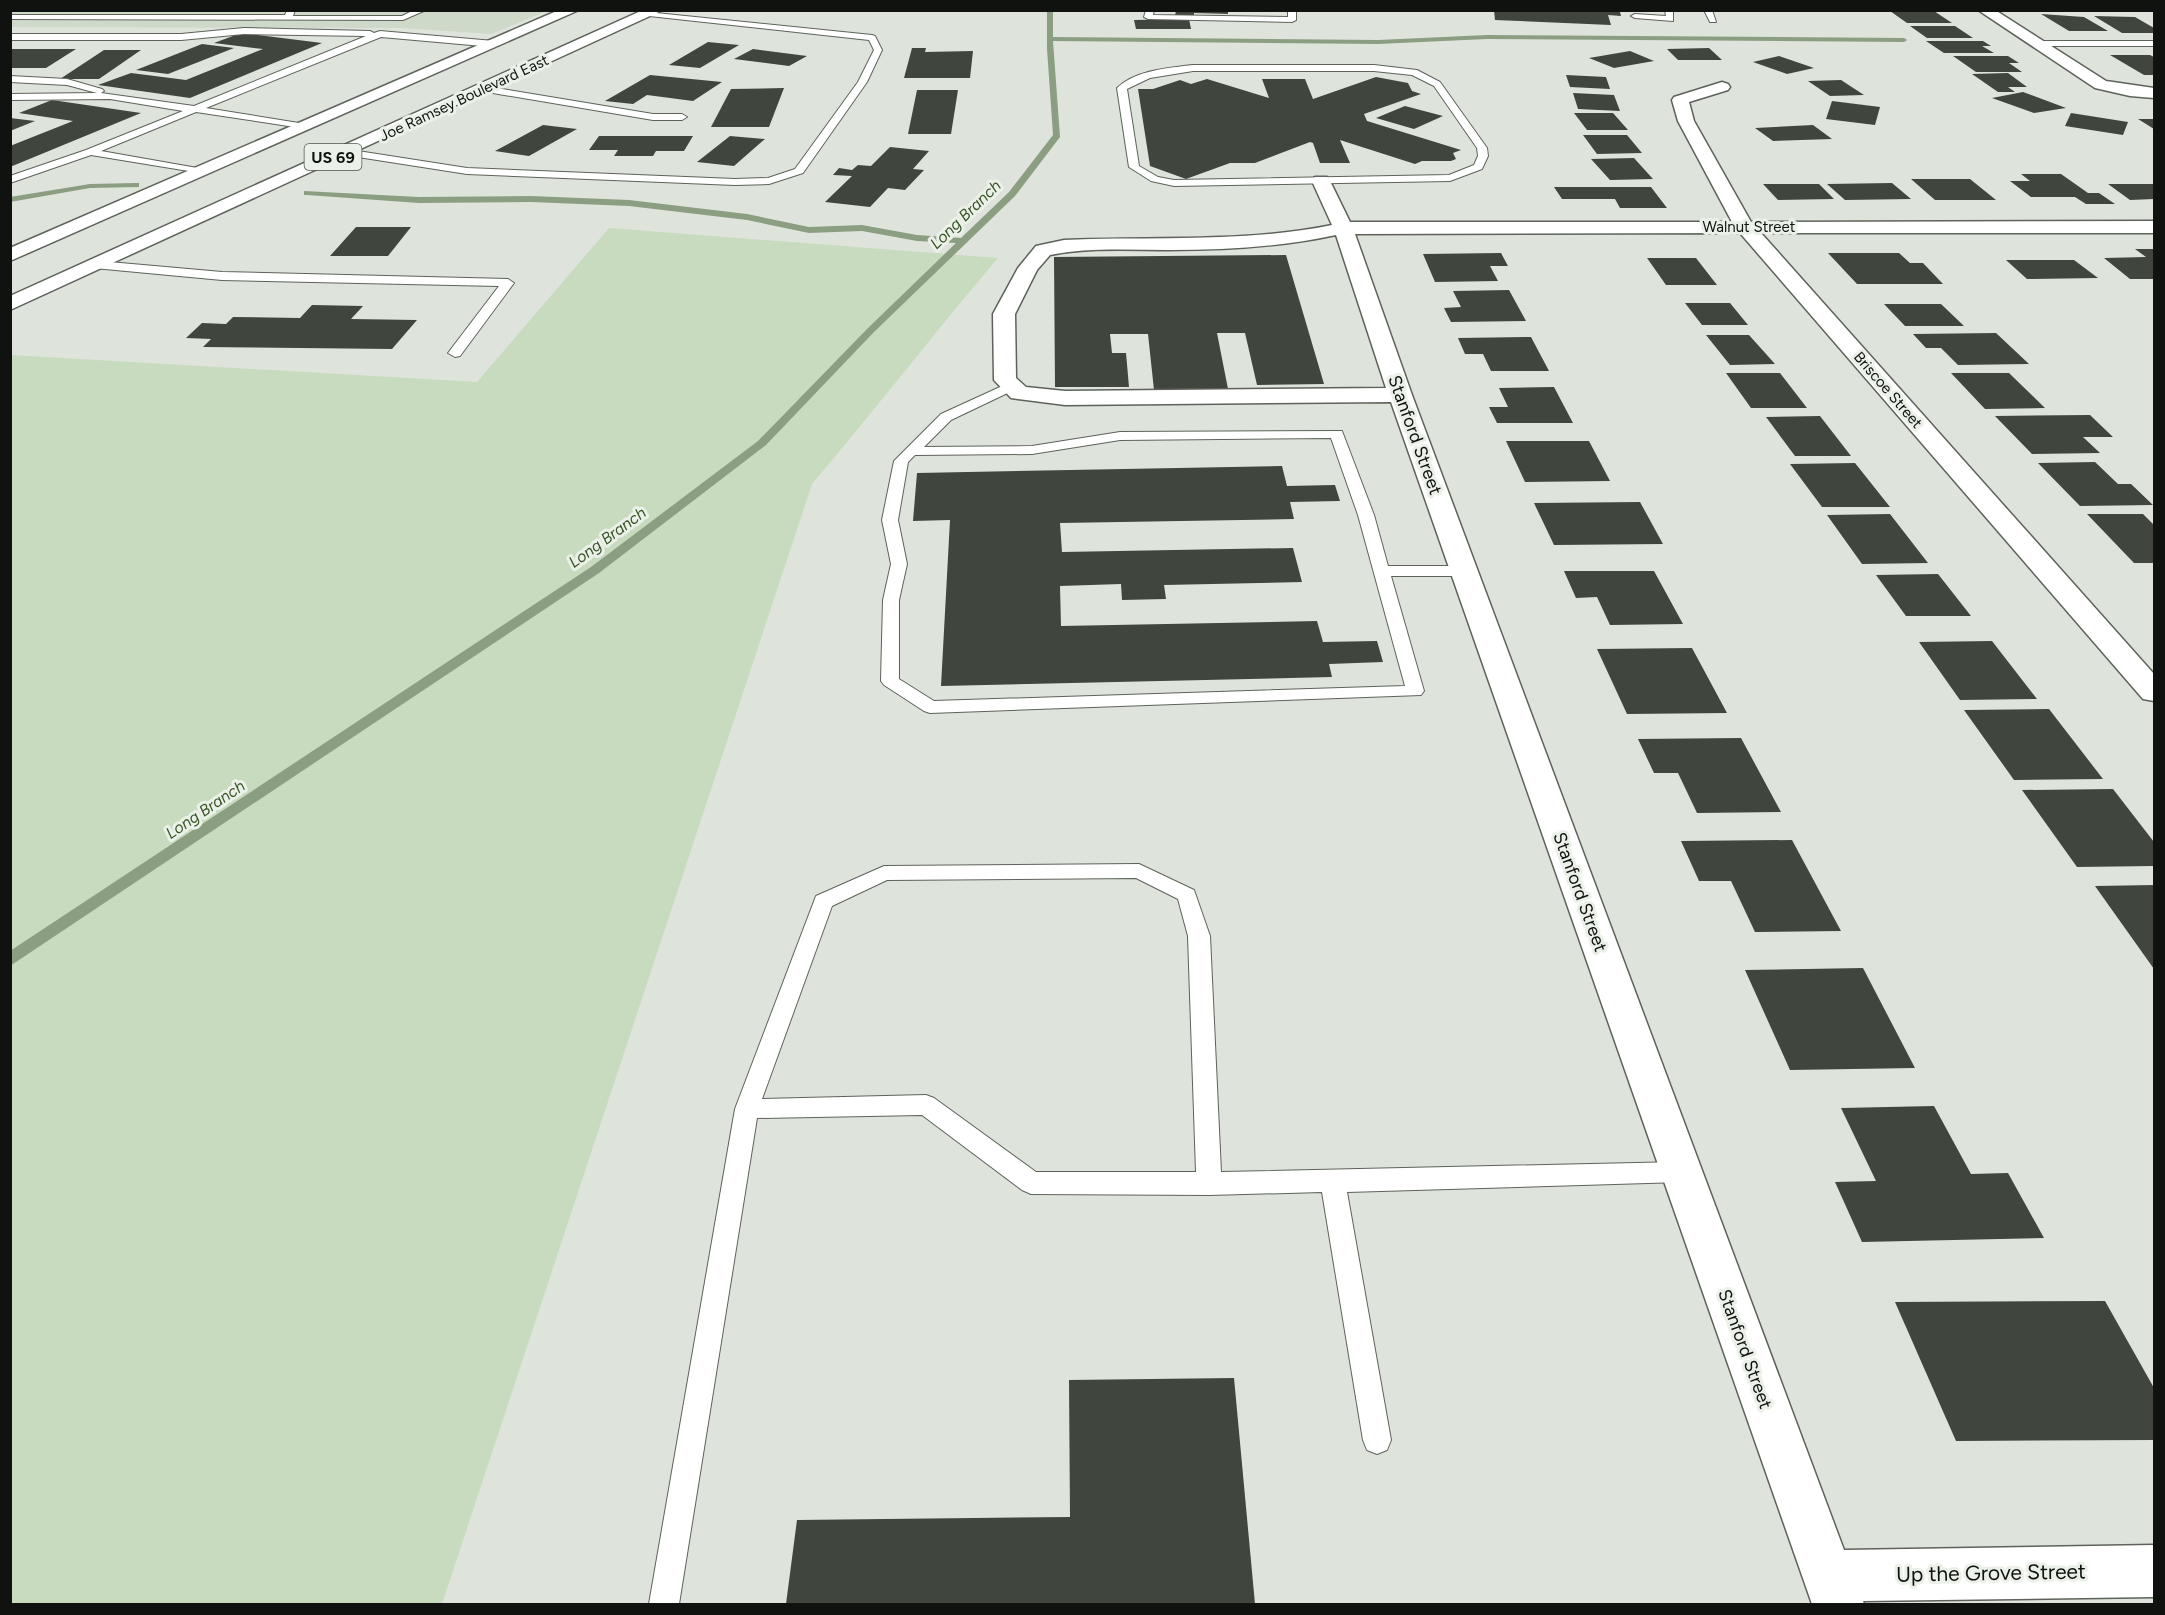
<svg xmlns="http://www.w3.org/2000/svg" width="2165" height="1615" font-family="Figtree,sans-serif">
<rect width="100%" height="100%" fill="#dee4db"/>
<path fill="#ced9c9" d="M 11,10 L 547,11 L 491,34 L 402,28 L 11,27 Z"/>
<path fill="#c8dbbf" d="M 609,228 L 998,258 C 934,333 875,410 812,484 L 442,1604 L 11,1604 L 11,355 L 477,382 Z"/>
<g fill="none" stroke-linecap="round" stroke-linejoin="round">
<g fill="#8b9e81" fill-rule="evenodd">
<path d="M 1047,10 L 1053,10 L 1053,37 L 1378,40 L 1487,35 L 1904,38 L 1907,40 L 1904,42 L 1487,39 L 1378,44 L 1053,41 L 1060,137 L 1015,196 L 874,332 L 766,445 L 599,573 L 10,966 L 10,951 L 591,567 L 758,441 L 868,328 L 956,243 L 917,241 L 862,231 L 809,233 L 747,220 L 629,206 L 531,202 L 419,203 L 307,195 L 304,195 L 304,191 L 419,197 L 531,196 L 629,200 L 747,214 L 809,227 L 862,225 L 917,235 L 961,238 L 1009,192 L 1053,135 L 1047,49 Z"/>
<path d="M 136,183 L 139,183 L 139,187 L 90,188 L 10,202 L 10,197 L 90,184 Z"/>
</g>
</g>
<g fill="#40453e">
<path d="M 1176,10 L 1228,10 L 1228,14 L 1194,13 L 1194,16 L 1175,16 Z"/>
<path d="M 1494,10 L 1587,10 L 1620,12 L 1621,16 L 1608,15 L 1611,25 L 1495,20 Z"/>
<path d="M 1890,11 L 1934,11 L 1952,23 L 1907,23 Z"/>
<path d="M 2041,14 L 2084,17 L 2108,31 L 2069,31 Z"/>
<path d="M 2094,16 L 2135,17 L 2154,28 L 2154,33 L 2122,33 Z"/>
<path d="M 1189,19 L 1191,29 L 1136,29 L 1134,20 Z"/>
<path d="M 1910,26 L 1955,26 L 1973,38 L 1927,38 Z"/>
<path d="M 241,33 L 322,43 L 190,98 L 98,85 L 131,73 L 186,80 L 263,49 L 214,43 Z"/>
<path d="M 1926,41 L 1983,41 L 1991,46 L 1982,46 L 1994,53 L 1944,53 Z"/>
<path d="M 708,42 L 739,45 L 700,68 L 669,65 Z"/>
<path d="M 202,44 L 234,48 L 168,74 L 136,70 Z"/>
<path d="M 912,48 L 926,48 L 925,52 L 973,51 L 970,78 L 904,78 Z"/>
<path d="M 1709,48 L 1722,60 L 1678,60 L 1667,49 Z"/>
<path d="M 10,49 L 76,49 L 46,68 L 10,68 Z"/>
<path d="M 753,49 L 807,56 L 789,66 L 734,59 Z"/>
<path d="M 104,50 L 141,50 L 99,79 L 60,79 Z"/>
<path d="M 1630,51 L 1654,61 L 1614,68 L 1589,58 Z"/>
<path d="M 2110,55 L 2150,55 L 2154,57 L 2154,75 L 2144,75 Z"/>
<path d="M 1779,56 L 1814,68 L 1787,74 L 1753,62 Z"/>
<path d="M 1953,56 L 2008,56 L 2019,63 L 2009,63 L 2022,72 L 1976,72 Z"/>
<path d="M 2008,73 L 2027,87 L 2008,87 L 2015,92 L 1998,92 L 1972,74 Z"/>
<path d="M 650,75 L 722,82 L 693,101 L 647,95 L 633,104 L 605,101 Z"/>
<path d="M 1566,75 L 1606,77 L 1610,89 L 1570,87 Z"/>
<path d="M 1376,77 L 1408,83 L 1412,91 L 1421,94 L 1364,114 L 1367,121 L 1461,150 L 1453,153 L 1456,159 L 1451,161 L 1422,161 L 1415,164 L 1340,140 L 1350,163 L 1320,163 L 1313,143 L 1310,142 L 1255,163 L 1230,163 L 1186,179 L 1150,166 L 1138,89 L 1153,89 L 1180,80 L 1191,84 L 1207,79 L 1269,98 L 1262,79 L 1305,79 L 1313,99 Z"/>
<path d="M 1841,80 L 1864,95 L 1830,96 L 1808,81 Z"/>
<path d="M 784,88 L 769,127 L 711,127 L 731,89 Z"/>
<path d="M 917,90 L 958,90 L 951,134 L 908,134 Z"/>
<path d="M 2023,92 L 2066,108 L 2034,113 L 1992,98 Z"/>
<path d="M 1573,93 L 1614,95 L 1620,111 L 1578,109 Z"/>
<path d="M 52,100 L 141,113 L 10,167 L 10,146 L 73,121 L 19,113 Z"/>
<path d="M 1832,101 L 1880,107 L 1875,125 L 1826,119 Z"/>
<path d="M 1405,106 L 1443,116 L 1414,129 L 1376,118 Z"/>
<path d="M 1574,113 L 1613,113 L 1628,130 L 1587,130 Z"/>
<path d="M 2071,113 L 2128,122 L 2123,135 L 2065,126 Z"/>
<path d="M 10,118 L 35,121 L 10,131 Z"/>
<path d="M 2138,119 L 2154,119 L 2154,129 Z"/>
<path d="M 543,125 L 577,129 L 529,156 L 495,151 Z"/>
<path d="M 1813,125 L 1832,139 L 1773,141 L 1755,128 Z"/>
<path d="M 1583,135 L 1627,135 L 1642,153 L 1597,154 Z"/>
<path d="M 599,136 L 693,136 L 684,151 L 656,151 L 653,156 L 614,156 L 618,150 L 589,150 Z"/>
<path d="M 730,136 L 765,139 L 734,166 L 697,162 Z"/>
<path d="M 890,147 L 929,151 L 913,169 L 924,170 L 905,190 L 888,188 L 870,207 L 825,202 L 852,176 L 833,175 L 839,168 L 852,170 L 858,165 L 871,166 Z"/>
<path d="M 1634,158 L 1653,179 L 1610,180 L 1591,159 Z"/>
<path d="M 2021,174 L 2061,174 L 2088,193 L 2099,193 L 2115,204 L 2086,204 L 2075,197 L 2031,197 L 2010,181 L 2030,181 Z"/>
<path d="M 1911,179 L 1970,179 L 1996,200 L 1935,200 Z"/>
<path d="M 1892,183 L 1911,199 L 1845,200 L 1827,184 Z"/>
<path d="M 1763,184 L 1819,184 L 1834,199 L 1778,200 Z"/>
<path d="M 2108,184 L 2154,184 L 2154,199 L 2130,200 Z"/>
<path d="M 1554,187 L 1651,187 L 1667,208 L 1620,208 L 1615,199 L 1562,199 Z"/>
<path d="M 356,227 L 411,227 L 388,256 L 330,256 Z"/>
<path d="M 2135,249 L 2154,249 L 2154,279 L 2130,279 L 2104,258 L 2146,257 Z"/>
<path d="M 1501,253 L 1508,266 L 1490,266 L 1498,281 L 1435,282 L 1423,254 Z"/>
<path d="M 1828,253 L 1899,253 L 1910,263 L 1923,263 L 1943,284 L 1857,284 Z"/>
<path d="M 1286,255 L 1324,384 L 1257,385 L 1245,333 L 1217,333 L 1228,389 L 1154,390 L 1148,334 L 1110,334 L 1112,353 L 1126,353 L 1129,387 L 1055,387 L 1054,257 Z"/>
<path d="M 1647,258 L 1696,258 L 1717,285 L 1666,285 Z"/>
<path d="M 2006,260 L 2074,260 L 2098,278 L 2027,279 Z"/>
<path d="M 1509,290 L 1526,321 L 1451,322 L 1444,308 L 1461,307 L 1453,291 Z"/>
<path d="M 1685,303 L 1730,303 L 1748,325 L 1702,325 Z"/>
<path d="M 1884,304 L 1941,304 L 1964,326 L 1905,326 Z"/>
<path d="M 312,305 L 363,306 L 351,319 L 417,320 L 392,349 L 203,347 L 211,339 L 186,338 L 202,323 L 226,324 L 233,317 L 300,318 Z"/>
<path d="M 1996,333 L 2029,364 L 1958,365 L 1941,348 L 1926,348 L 1913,334 Z"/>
<path d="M 1706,335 L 1749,335 L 1775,364 L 1730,365 Z"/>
<path d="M 1531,337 L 1549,371 L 1491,371 L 1483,354 L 1465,354 L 1458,338 Z"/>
<path d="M 1726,373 L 1780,373 L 1807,408 L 1751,408 Z"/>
<path d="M 1951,373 L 2009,373 L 2045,408 L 1985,409 Z"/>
<path d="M 1554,387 L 1573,423 L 1497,423 L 1489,407 L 1508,407 L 1499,388 Z"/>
<path d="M 2090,415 L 2113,437 L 2083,437 L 2100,453 L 2032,454 L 1995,416 Z"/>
<path d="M 1820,416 L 1851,456 L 1795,456 L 1766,417 Z"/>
<path d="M 1506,441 L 1589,441 L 1610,481 L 1525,482 Z"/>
<path d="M 2095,462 L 2118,484 L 2131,484 L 2153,505 L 2080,506 L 2038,463 Z"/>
<path d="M 1855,463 L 1890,507 L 1822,507 L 1790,464 Z"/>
<path d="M 1282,466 L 1287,486 L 1335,485 L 1340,501 L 1290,502 L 1294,519 L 1060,523 L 1062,552 L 1293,548 L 1302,582 L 1164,585 L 1166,599 L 1122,600 L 1121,584 L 1060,586 L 1061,626 L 1317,621 L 1323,642 L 1377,641 L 1383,662 L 1329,664 L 1332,677 L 941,686 L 950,520 L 913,521 L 917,473 Z"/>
<path d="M 1640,502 L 1663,544 L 1554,545 L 1534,503 Z"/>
<path d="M 1890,514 L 1928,563 L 1862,564 L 1827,515 Z"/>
<path d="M 2087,514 L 2143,514 L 2154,525 L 2154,563 L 2134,563 Z"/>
<path d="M 1564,571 L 1654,571 L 1683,624 L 1610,625 L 1597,597 L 1576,598 Z"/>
<path d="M 1938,574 L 1971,616 L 1906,616 L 1876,575 Z"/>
<path d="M 1992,641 L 2037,699 L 1960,700 L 1919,642 Z"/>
<path d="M 1692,648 L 1727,713 L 1627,714 L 1597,649 Z"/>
<path d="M 2049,709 L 2103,779 L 2014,780 L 1964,710 Z"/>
<path d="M 1741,738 L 1781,812 L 1697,813 L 1678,773 L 1654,773 L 1638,739 Z"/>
<path d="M 2113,789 L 2154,842 L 2154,866 L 2077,867 L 2022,790 Z"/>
<path d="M 1792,840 L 1841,931 L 1755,932 L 1731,881 L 1699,881 L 1681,841 Z"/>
<path d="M 2154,885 L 2154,969 L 2095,886 Z"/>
<path d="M 1863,968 L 1915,1068 L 1790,1070 L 1745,970 Z"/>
<path d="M 1934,1106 L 1971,1174 L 2008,1173 L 2044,1238 L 1862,1242 L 1835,1182 L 1876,1181 L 1841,1108 Z"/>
<path d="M 2105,1301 L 2154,1388 L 2154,1440 L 1956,1441 L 1895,1302 Z"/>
<path d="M 1234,1378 L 1255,1604 L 786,1604 L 797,1520 L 1070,1517 L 1069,1380 Z"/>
</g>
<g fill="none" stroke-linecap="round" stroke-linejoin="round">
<defs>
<g id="lane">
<path d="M 287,10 L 295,10 L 293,16 L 402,16 L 414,10 L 426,10 L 403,20 L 10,19 L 10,15 L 285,15 Z"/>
<path d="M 1146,10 L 1154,10 L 1153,15 L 1288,17 L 1288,10 L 1296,10 L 1296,20 L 1292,22 L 1148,19 L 1144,17 Z"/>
<path d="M 1665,10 L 1673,10 L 1673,21 L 1635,18 L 1631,16 L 1635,14 L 1666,16 Z"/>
<path d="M 1704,10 L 1712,10 L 1716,22 L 1710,22 Z"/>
<path d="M 646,12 L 872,35 L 875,36 L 882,50 L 867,82 L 803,173 L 769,184 L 735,185 L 467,174 L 345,155 L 340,152 L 345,149 L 467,168 L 735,179 L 768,178 L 795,169 L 858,82 L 874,50 L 869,40 L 649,16 L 645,14 Z"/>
<path d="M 244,28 L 370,31 L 374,33 L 380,31 L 494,41 L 498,44 L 494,47 L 381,37 L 206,108 L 305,124 L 310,127 L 308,129 L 196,112 L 101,151 L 203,169 L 208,172 L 207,174 L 91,155 L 10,183 L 10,176 L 86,150 L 183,111 L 110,99 L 10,100 L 10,94 L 97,93 L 67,85 L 10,82 L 10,76 L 67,79 L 102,89 L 104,91 L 101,93 L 194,106 L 366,36 L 244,34 L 181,40 L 10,40 L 10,34 L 181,34 Z"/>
<path d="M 2037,41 L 2154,41 L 2154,46 L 2034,46 L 2034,42 Z"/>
<path d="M 1193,65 L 1374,65 L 1417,70 L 1440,82 L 1487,148 L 1488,156 L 1482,169 L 1450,181 L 1174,186 L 1151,181 L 1129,167 L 1117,88 C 1136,70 1168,68 1193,65 ZM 1193,71 L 1374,71 L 1412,75 L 1434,86 L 1477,148 L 1478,156 L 1474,165 L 1449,175 L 1174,180 L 1158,177 L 1139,166 L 1127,89 L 1150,78 Z"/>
<path d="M 484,86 L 653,114 L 682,114 L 687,117 L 682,120 L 653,120 L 481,91 L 479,89 Z"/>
<path d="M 98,261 L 222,272 L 508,279 L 514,283 L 460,356 L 455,357 L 448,353 L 499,286 L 222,280 L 94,268 L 94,262 Z"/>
<path d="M 1011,382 L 1018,386 L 1016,389 L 951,420 L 924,447 L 1032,446 L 1120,432 L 1342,431 L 1374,515 L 1388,566 L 1464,566 L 1472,571 L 1464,576 L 1391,576 L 1424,691 L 1421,695 L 930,713 L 924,711 L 884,685 L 881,681 L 883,600 L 891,564 L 882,520 L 894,461 L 941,414 ZM 1331,438 L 1358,515 L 1405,686 L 934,701 L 899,679 L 899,600 L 907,564 L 898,520 L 908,462 L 915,455 L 1032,454 L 1120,440 Z"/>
<path d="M 1139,864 L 1194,890 L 1210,936 L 1221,1172 L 1681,1162 L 1690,1165 L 1693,1172 L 1690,1179 L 1681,1182 L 1347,1192 L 1391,1440 L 1387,1450 L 1377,1454 L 1367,1450 L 1363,1440 L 1322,1192 L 1209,1195 L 1031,1194 L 1022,1190 L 922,1115 L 757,1118 L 679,1604 L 649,1604 L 735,1109 L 816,896 L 884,866 ZM 1136,878 L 1178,899 L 1188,936 L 1196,1172 L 1036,1172 L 934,1098 L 926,1095 L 762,1099 L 832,906 L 887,880 Z"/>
</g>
<g id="street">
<path d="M 1978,10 L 1995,10 L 2106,81 L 2154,88 L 2154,98 L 2130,96 L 2095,88 Z"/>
<path d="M 1722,82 L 1728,84 L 1730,87 L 1728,90 L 1689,102 L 1694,121 L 1751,222 L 2154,221 L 2154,233 L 1761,233 L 2154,674 L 2154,701 L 2143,699 L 1740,233 L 1355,234 L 1412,395 L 1844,1550 L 2154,1545 L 2154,1597 L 1863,1601 L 1864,1604 L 1812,1604 L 1391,402 L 1065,405 L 1011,398 L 994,380 L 993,314 L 1018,268 L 1036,246 L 1064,240 C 1153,236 1244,243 1332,225 L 1312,181 L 1315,177 L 1327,177 L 1330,181 L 1350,222 L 1732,222 L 1678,121 L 1672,100 L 1674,97 ZM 1336,235 L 1386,388 L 1065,391 L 1026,387 L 1016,378 L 1015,314 L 1037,270 L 1050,255 C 1089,247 1130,250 1170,250 C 1226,250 1281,247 1336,235 Z"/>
</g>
<g id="highway">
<path d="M 559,10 L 579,10 L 10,261 L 10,248 Z"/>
<path d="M 643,10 L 663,10 L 10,310 L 10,296 Z"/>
</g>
</defs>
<use href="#lane" stroke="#5d635a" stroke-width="2"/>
<use href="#street" stroke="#5d635a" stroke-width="3"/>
<use href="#highway" stroke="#5d635a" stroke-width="3"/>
<use href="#lane" fill="#fff" fill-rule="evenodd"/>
<use href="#street" fill="#fff" fill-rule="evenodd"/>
<use href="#highway" fill="#fff" fill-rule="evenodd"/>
</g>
<g text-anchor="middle" stroke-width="6" stroke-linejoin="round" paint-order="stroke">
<g font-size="15" fill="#0f120e" stroke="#ebf1e8">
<text transform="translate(464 98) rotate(-25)" y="5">Joe Ramsey Boulevard East</text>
<text x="1749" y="232">Walnut Street</text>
<text transform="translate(1888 390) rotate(49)" y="5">Briscoe Street</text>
</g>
<rect fill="#ebf1e8" stroke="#51554f" stroke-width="1.5" x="304.5" y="144" width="57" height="26" rx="4.5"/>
<g font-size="16" font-weight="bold" fill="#0f120e">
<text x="333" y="163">US 69</text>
</g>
<g font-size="16" font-style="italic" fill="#375427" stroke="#ebf1e8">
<text transform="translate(965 214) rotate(-44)" y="6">Long Branch</text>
<text transform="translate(607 537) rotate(-36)" y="6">Long Branch</text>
<text transform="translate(205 809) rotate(-34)" y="6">Long Branch</text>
</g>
<g font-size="18" fill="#0f120e" stroke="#ebf1e8">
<text transform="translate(1415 435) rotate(70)" y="6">Stanford Street</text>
<text transform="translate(1580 892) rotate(70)" y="6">Stanford Street</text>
<text transform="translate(1745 1349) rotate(70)" y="6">Stanford Street</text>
</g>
<g font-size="21" fill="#0f120e" stroke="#ebf1e8">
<text transform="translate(1991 1573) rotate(-1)" y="7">Up the Grove Street</text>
</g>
</g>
<rect width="2165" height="1615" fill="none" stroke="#0f120e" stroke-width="24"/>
</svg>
